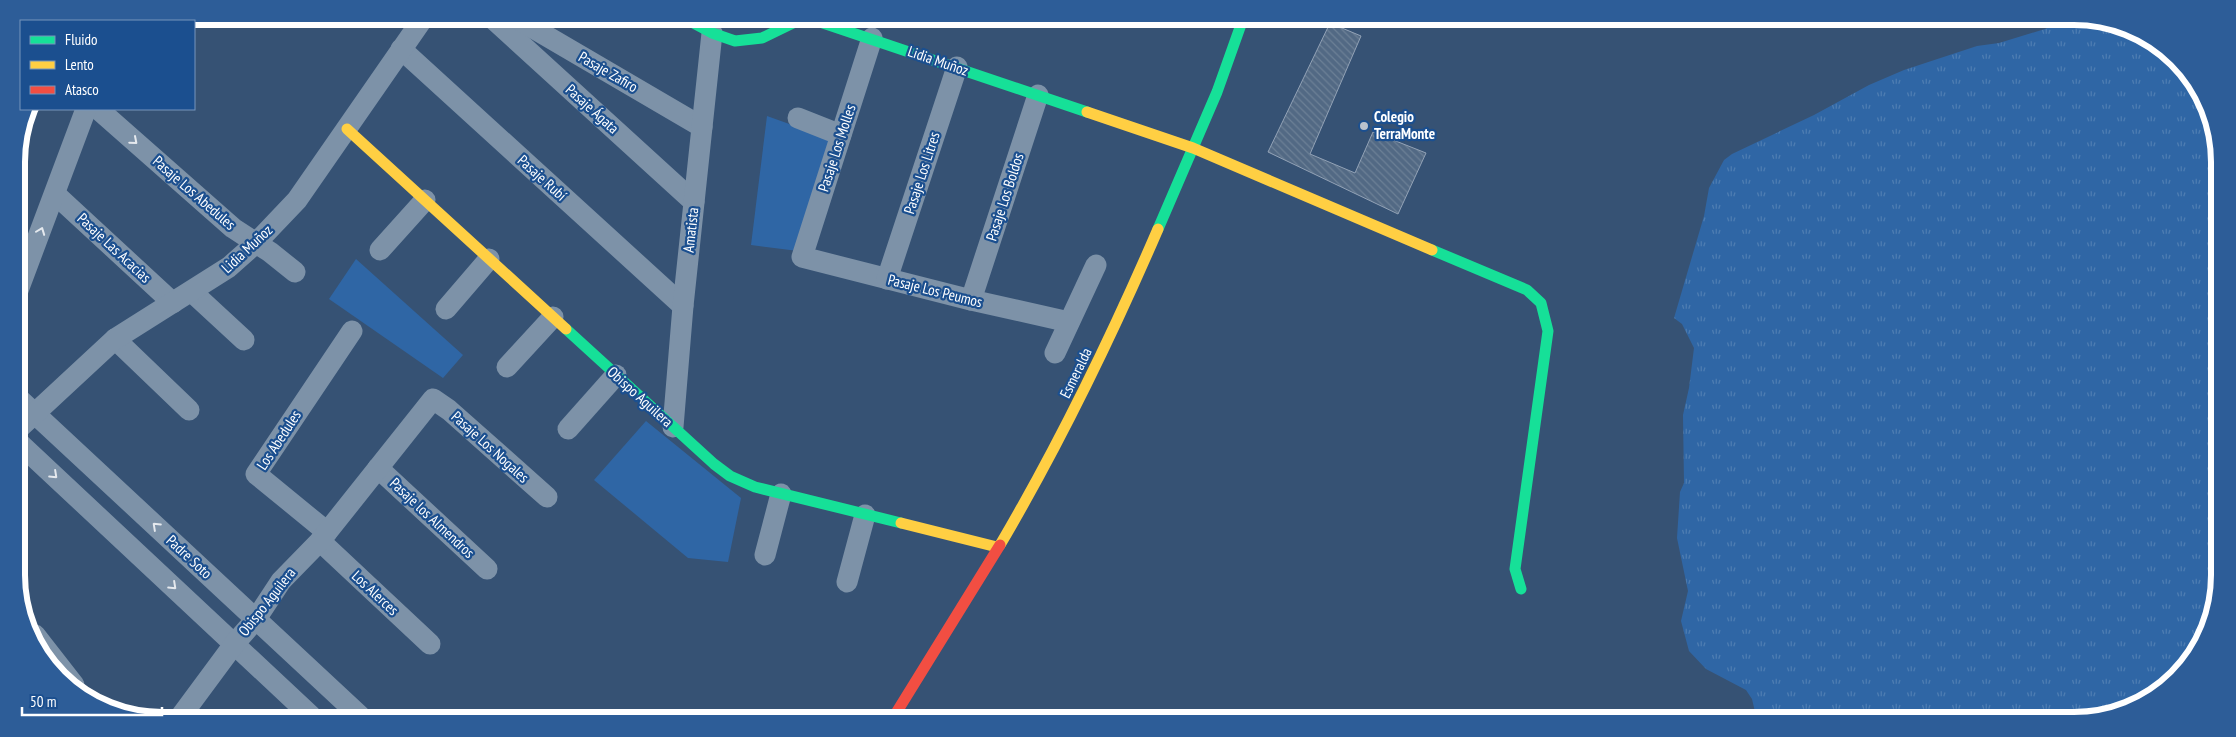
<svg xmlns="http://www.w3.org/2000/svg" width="2236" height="737" font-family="'PT Sans Narrow',sans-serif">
<defs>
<pattern id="grass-tufts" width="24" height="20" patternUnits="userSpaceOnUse" patternTransform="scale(1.25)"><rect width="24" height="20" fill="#2f66a5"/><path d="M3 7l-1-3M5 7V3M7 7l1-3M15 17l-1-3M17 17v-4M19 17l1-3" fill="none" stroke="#4e7db2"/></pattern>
<pattern id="building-back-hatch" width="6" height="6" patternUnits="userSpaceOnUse" patternTransform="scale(1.25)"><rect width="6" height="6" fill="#526984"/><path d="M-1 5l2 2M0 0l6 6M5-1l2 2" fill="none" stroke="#6c8096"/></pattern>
</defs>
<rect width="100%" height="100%" fill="#365274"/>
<path fill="url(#grass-tufts)" d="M 2063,21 L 2112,21 L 2183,66 L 2217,134 L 2215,613 L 2195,656 L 2163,690 L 2121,713 L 2083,720 L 1757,720 L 1752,699 L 1746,690 L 1706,669 L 1689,651 L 1681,621 L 1688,591 L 1677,538 L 1680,492 L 1684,483 L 1683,415 L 1689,388 L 1694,348 L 1682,324 L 1674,318 L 1704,216 L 1709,188 L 1724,160 L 1732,154 L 1814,115 L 1869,85 L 1904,70 L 1977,46 L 1999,43 L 2045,29 Z"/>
<g fill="#2f66a5">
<path d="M 767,116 L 834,140 L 798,251 L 751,245 Z"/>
<path d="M 356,259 L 463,355 L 443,378 L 329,299 Z"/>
<path d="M 646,421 L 741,498 L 728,562 L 688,558 L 594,480 Z"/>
</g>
<path fill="url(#building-back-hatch)" stroke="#92a2b6" d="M 1330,23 L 1361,36 L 1310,154 L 1355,173 L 1373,132 L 1426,153 L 1398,214 L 1268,152 Z"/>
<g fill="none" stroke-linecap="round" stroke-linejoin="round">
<g stroke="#7d92a8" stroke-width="21">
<path d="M 491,17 L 694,202"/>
<path d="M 514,17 L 702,127"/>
<path d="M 872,38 L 802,257 L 971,300 L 1069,322"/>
<path d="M 401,49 L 683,306"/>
<path d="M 98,109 L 233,228 L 270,252 L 295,272"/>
<path d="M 798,118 L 841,135"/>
<path d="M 55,194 L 173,303"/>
<path d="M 380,250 L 425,200"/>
<path d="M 887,279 L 957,67"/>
<path d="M 192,292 L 244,340"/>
<path d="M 17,293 L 86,109"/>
<path d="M 971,300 L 1038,95"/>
<path d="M 446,309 L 489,259"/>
<path d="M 115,339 L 189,410"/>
<path d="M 1055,353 L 1096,265"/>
<path d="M 507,367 L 553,317"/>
<path d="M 18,398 L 360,716"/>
<path d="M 673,427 L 683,306 L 712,33"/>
<path d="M 18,429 L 115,339 L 229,267 L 256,243 L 297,200 L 424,17"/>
<path d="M 568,429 L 616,375"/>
<path d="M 18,442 L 311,716"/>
<path d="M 378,468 L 487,569"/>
<path d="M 327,532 L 256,474 L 352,331"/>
<path d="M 320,541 L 430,644"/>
<path d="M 765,555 L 781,494"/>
<path d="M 847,582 L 865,515"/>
<path d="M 35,635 L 74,685"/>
<path d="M 181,716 L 235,643 L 256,619 L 281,581 L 320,541 L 433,399 L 449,410 L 547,497"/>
</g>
<g stroke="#16e098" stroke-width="11">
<path d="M 684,18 L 712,33 L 735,41 L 762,38 L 799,20 L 817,21 L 1087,112"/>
<path d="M 1158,229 L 1217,92 L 1243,19"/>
<path d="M 1432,250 L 1527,290 L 1541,303 L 1548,331 L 1515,569 L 1521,589"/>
<path d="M 566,329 L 714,464 L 730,476 L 755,487 L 901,523"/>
</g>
<g stroke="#ffcf43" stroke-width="11">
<path d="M 1087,112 L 1193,148 L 1432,250"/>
<path d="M 347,129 L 566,329"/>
<path d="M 901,523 L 997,547"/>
<path d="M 1000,545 C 1060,443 1111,338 1158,229"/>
</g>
<path stroke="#f24e42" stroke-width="11" d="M 893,718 L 1000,545"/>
</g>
<defs><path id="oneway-chevron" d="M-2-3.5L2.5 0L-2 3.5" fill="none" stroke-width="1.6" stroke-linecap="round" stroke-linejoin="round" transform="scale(1.25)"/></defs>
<g stroke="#e5e9ee">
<use href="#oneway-chevron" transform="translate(134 141) rotate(41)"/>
<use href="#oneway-chevron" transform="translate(41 231) rotate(-69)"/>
<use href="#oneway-chevron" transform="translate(54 475) rotate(43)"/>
<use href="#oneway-chevron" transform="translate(156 526) rotate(-137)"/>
<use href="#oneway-chevron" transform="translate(173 586) rotate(43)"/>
</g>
<circle fill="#b9c2ce" stroke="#1b4f8f" stroke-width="2" cx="1364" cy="126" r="5"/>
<g text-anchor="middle" stroke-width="4.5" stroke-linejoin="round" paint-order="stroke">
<g font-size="15" fill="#fff" stroke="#1b4f8f">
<text transform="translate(938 61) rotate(19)" y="5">Lidia Muñoz</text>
<text transform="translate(608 72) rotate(30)" y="5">Pasaje Zafiro</text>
<text transform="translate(592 109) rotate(42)" y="5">Pasaje Ágata</text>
<text transform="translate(837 148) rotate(-72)" y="5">Pasaje Los Molles</text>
<text transform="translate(922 173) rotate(-72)" y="5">Pasaje Los Litres</text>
<text transform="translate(542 178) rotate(42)" y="5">Pasaje Rubí</text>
<text transform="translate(194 193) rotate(41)" y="5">Pasaje Los Abedules</text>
<text transform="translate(1005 197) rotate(-72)" y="5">Pasaje Los Boldos</text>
<text transform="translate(691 230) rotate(-84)" y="5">Amatista</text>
<text transform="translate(114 248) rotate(43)" y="5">Pasaje Las Acacias</text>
<text transform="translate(247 249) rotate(-43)" y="5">Lidia Muñoz</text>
<text transform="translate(935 291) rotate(14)" y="5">Pasaje Los Peumos</text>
<text transform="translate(1076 373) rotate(-64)" y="5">Esmeralda</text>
<text transform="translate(640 397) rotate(42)" y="5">Obispo Aguilera</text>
<text transform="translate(279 440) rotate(-57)" y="5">Los Abedules</text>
<text transform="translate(490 447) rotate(42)" y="5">Pasaje Los Nogales</text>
<text transform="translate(432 518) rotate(43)" y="5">Pasaje los Almendros</text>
<text transform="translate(189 557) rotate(43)" y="5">Padre Soto</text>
<text transform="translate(375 593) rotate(43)" y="5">Los Alerces</text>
<text transform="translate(267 602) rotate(-52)" y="5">Obispo Aguilera</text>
</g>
<g font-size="15" font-weight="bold" fill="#fff" stroke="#1b4f8f" text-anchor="start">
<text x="1374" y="122">Colegio<tspan x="1374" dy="17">TerraMonte</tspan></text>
</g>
</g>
<path d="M0 0H2236V737H0ZM162 25H2074A137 137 0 0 1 2211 162V575A137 137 0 0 1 2074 712H162A137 137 0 0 1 25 575V162A137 137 0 0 1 162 25Z" fill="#2d5d98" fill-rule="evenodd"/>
<path fill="none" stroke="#fff" stroke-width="6" d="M162 25H2074A137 137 0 0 1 2211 162V575A137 137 0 0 1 2074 712H162A137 137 0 0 1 25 575V162A137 137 0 0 1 162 25Z"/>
<rect x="20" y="20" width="175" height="90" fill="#1b4f8f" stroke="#7695bc"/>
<rect x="30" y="36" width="25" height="8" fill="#16e098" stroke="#7695bc"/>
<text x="65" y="45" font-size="15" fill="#ffffff">Fluido</text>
<rect x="30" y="61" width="25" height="8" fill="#ffcf43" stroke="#7695bc"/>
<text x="65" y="70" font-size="15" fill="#ffffff">Lento</text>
<rect x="30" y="86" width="25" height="8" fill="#f24e42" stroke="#7695bc"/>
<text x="65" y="95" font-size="15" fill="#ffffff">Atasco</text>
<path d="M22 707v8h140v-8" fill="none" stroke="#ffffff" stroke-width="2.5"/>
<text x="30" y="707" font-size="15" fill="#ffffff" stroke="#1b4f8f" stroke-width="4" paint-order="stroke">50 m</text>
</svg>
